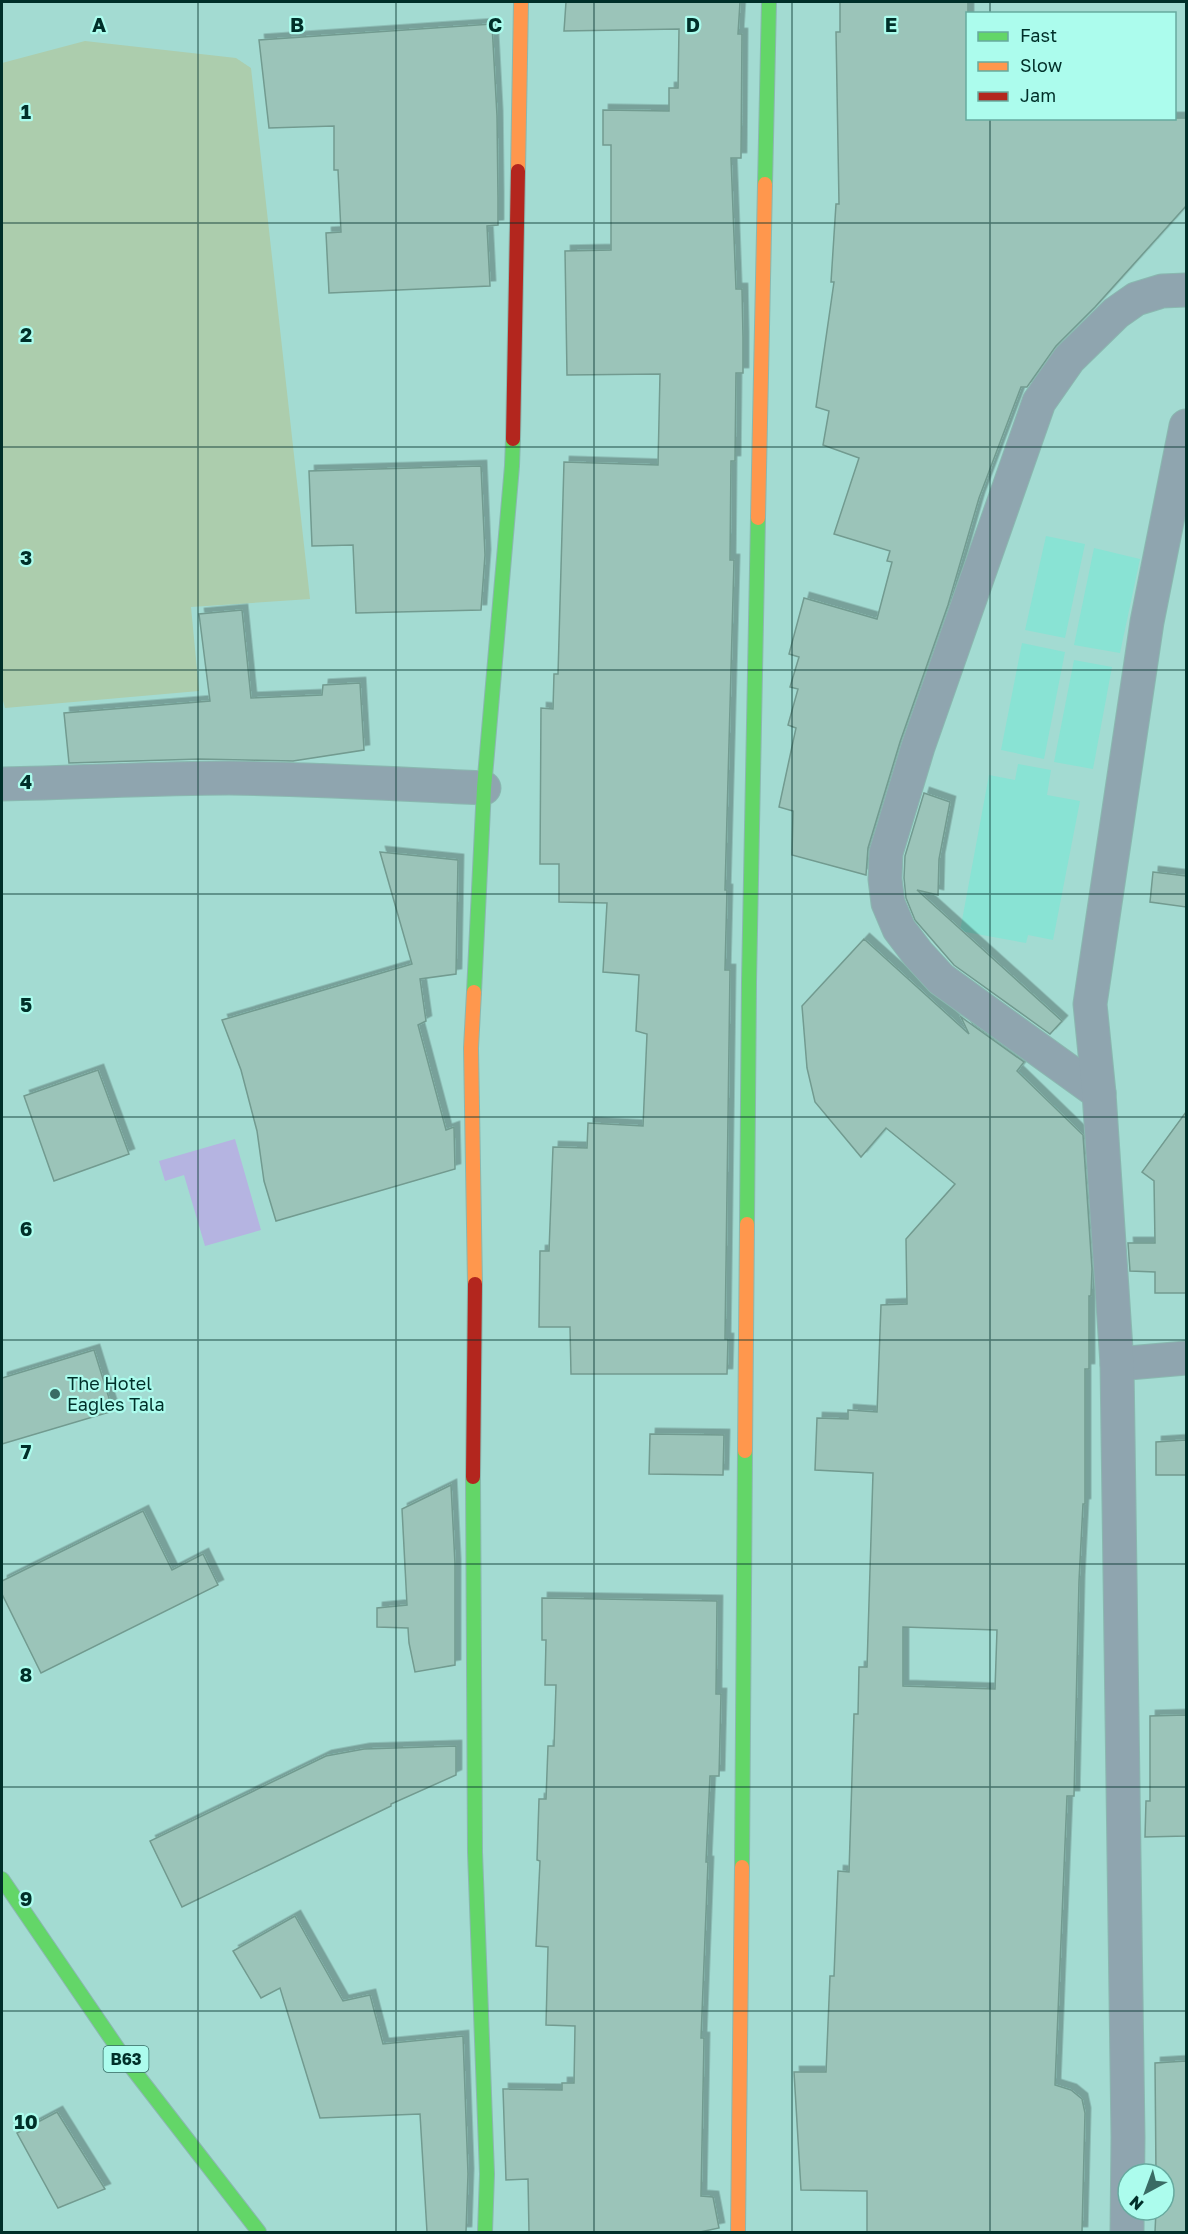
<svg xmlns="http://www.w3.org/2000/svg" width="1188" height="2234" font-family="'Golos Text',sans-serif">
<defs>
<filter id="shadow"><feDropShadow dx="5.5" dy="-5.5" stdDeviation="0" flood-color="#0004"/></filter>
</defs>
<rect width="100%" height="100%" fill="#a3dbd2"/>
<g fill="#89e3d4">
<path d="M 1046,536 L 1085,544 L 1065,638 L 1025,630 Z"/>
<path d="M 1094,548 L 1140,559 L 1120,653 L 1074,645 Z"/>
<path d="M 1022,643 L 1065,652 L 1044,759 L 1001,750 Z"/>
<path d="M 1074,660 L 1112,667 L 1093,769 L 1054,762 Z"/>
<path d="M 1018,764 L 1051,770 L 1047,795 L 1080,801 L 1053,940 L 1028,935 L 1026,943 L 960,931 L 989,775 L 1015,780 Z"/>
</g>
<path fill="#accdad" d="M 85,41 L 236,58 L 251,68 L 310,599 L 191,607 L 199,691 L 5,708 L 2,697 L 2,63 Z"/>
<path fill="#b5b4e1" d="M 235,1139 L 261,1230 L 205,1246 L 184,1175 L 165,1181 L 159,1161 Z"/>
<g fill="#9bc4b9" stroke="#729b90" stroke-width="1.5" fill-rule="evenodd" filter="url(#shadow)">
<path d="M 566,2 L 740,2 L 738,34 L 742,34 L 741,158 L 731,158 L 736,289 L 742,289 L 743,337 L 743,373 L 736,373 L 735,461 L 731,461 L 730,560 L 734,560 L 725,890 L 727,890 L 725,970 L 730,970 L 725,1339 L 728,1339 L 727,1374 L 571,1374 L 570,1327 L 539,1327 L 540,1251 L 549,1251 L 553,1147 L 587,1148 L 588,1123 L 643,1126 L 647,1034 L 636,1031 L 639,975 L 603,972 L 607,903 L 559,902 L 559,864 L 540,864 L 541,708 L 553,709 L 554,674 L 558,674 L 564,462 L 658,465 L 660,374 L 567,375 L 565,251 L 611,250 L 611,145 L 603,145 L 603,110 L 669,111 L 669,88 L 678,88 L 679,29 L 564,31 Z"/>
<path d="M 840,2 L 968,2 L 968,118 L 1186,118 L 1186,206 L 1095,307 L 1056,346 L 1027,387 L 1021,387 L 979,498 L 948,605 L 900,742 L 868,848 L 866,875 L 792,855 L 793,811 L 779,807 L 796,728 L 788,725 L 798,689 L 790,687 L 799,657 L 789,654 L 804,598 L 877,619 L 892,562 L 887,561 L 890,551 L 834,534 L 859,458 L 823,445 L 829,411 L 816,407 L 834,282 L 831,282 L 836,204 L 839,204 L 836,32 L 840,32 Z"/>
<path d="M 492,24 L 497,116 L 498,198 L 498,225 L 487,226 L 490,286 L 329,293 L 326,233 L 341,232 L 338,170 L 334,170 L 334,126 L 269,128 L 259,40 Z"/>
<path d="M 481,466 L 485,555 L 481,610 L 356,613 L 353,545 L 312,546 L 309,471 Z"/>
<path d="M 242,610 L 251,698 L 322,695 L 323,685 L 360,683 L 364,750 L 293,761 L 200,759 L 69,763 L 64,713 L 210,701 L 199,614 Z"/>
<path d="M 924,793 L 950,802 L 939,859 L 938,895 L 917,890 L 1062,1021 L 1050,1034 L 954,965 L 915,920 L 906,898 L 904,878 L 905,856 Z"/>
<path d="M 380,852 L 458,860 L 456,974 L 420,979 L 426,1021 L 418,1025 L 446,1130 L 454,1127 L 455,1169 L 276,1221 L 264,1181 L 257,1131 L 241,1070 L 222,1020 L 412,964 Z"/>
<path d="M 1153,872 L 1186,876 L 1186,907 L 1150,902 Z"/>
<path d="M 864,939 L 969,1034 L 961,1017 L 1024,1062 L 1017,1071 L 1083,1135 L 1092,1269 L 1091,1296 L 1089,1296 L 1089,1369 L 1085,1369 L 1085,1504 L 1083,1504 L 1079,1581 L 1074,1796 L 1067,1796 L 1055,2085 L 1071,2090 L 1082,2099 L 1085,2113 L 1082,2232 L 867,2232 L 867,2191 L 801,2190 L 794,2072 L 826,2072 L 830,1976 L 834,1976 L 838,1871 L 849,1872 L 854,1714 L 858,1714 L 859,1667 L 867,1667 L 873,1473 L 815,1470 L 817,1418 L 848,1419 L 848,1410 L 877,1412 L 881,1305 L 907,1304 L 906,1239 L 955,1184 L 886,1128 L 861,1157 L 815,1102 L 807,1068 L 802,1006 ZM 903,1627 L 997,1630 L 995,1689 L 903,1686 Z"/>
<path d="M 98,1070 L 129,1154 L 54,1181 L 24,1096 Z"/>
<path d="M 1186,1112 L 1186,1293 L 1155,1293 L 1155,1272 L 1130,1271 L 1128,1243 L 1155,1243 L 1154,1181 L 1142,1172 Z"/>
<path d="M 94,1350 L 113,1411 L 2,1444 L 2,1378 Z"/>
<path d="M 650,1434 L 724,1435 L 723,1475 L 649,1474 Z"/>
<path d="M 1186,1440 L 1186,1475 L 1156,1475 L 1156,1442 Z"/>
<path d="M 451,1485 L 455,1564 L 455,1665 L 415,1672 L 409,1643 L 408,1628 L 377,1627 L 377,1608 L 407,1605 L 402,1509 Z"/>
<path d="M 143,1511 L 172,1570 L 203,1554 L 218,1585 L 41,1673 L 2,1594 L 2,1581 Z"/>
<path d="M 542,1598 L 717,1601 L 716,1694 L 721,1694 L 719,1776 L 710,1776 L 706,1862 L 708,1862 L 701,2038 L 704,2038 L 701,2196 L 713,2197 L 719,2228 L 700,2232 L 529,2232 L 528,2179 L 506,2180 L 503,2089 L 562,2090 L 562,2083 L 574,2083 L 575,2026 L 546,2025 L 548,1947 L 536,1946 L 540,1861 L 537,1860 L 539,1799 L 546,1799 L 548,1746 L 554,1746 L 556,1685 L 545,1685 L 546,1640 L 542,1640 Z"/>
<path d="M 1186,1715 L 1186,1836 L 1145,1837 L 1146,1801 L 1150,1801 L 1150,1716 Z"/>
<path d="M 456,1746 L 456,1775 L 391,1804 L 391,1806 L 182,1907 L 150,1841 L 326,1756 L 364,1749 Z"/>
<path d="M 295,1916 L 343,2001 L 370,1995 L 383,2044 L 463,2036 L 468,2174 L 466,2232 L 427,2232 L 420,2114 L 320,2118 L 280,1988 L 261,1998 L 233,1951 Z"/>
<path d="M 1186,2061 L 1186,2232 L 1155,2232 L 1156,2210 L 1164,2210 L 1164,2174 L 1156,2174 L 1155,2063 Z"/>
<path d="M 57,2112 L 105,2189 L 58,2208 L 17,2133 Z"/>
</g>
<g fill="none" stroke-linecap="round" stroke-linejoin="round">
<defs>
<g id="street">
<path d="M 2,784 C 77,783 153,778 229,778 C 314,779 399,784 484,788"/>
<path d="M 1099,1093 L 941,979 L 918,954 L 899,929 L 888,903 L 885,879 L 886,853 L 918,747 L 1039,402 L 1069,359 L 1116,313 L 1136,299 L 1162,291 L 1186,290"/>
<path d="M 1117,1364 L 1186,1358"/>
<path d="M 1127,2232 L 1128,2137 L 1117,1364 L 1099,1093 L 1090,1004 L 1147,622 L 1186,426"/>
</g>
<g id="fast">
<path d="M 765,184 L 769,2"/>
<path d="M 474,992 L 484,788 L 512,466 L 513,439"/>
<path d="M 747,1224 L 749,982 L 758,518"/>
<path d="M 473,1477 L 475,1852 L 487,2174 L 485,2232"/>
<path d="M 742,1867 L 745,1451"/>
<path d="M 2,1879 L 125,2059 L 259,2232"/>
</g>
<g id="slow">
<path d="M 518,171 L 521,2"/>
<path d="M 758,518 L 765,184"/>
<path d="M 474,992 L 471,1048 L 475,1284"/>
<path d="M 745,1451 L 747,1224"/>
<path d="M 738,2232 L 742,1867"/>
</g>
<g id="jam">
<path d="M 513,439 L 518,171"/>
<path d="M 473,1477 L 475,1284"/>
</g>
</defs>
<use href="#street" stroke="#8ab8b0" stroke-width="35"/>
<use href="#fast" stroke="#8ab8b0" stroke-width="16"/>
<use href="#slow" stroke="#8ab8b0" stroke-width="16"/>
<use href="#jam" stroke="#8ab8b0" stroke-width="16"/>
<use href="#street" stroke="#8fa5af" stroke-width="33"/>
<use href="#fast" stroke="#63d668" stroke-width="14"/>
<use href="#slow" stroke="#ff974d" stroke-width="14"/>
<use href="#jam" stroke="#b3261e" stroke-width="14"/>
</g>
<path fill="none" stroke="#002f29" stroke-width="1.5" stroke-opacity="0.55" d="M 198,2 L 198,2232M 396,2 L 396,2232M 594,2 L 594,2232M 792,2 L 792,2232M 990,2 L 990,14M 990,118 L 990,2232M 2,223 L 1186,223M 2,447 L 1186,447M 2,670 L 1186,670M 2,894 L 1186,894M 2,1117 L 1186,1117M 2,1340 L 1186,1340M 2,1564 L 1186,1564M 2,1787 L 1186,1787M 2,2011 L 1186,2011"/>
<circle fill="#396b64" stroke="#acfced" stroke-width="2" cx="55" cy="1394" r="6"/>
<g text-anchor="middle" stroke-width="4.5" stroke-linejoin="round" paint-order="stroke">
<rect fill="#acfced" stroke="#346c64" stroke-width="1.5" x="103.5" y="2046" width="45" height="26" rx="4.5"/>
<g font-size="16" font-weight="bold" fill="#002f29">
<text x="126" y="2065">B63</text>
</g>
<g font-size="18" fill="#002f29" stroke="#acfced" text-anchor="start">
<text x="67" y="1390">The Hotel<tspan x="67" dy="21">Eagles Tala</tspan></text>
</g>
</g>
<g font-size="20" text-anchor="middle" font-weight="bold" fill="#002f29" stroke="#acfced" stroke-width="4.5" stroke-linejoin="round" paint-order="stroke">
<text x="99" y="32">A</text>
<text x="297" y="32">B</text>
<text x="495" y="32">C</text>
<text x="693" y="32">D</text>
<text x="891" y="32">E</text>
<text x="26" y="119">1</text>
<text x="26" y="342">2</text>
<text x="26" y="565">3</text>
<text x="26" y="789">4</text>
<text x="26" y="1012">5</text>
<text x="26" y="1236">6</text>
<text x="26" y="1459">7</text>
<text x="26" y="1682">8</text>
<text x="26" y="1906">9</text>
<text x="26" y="2129">10</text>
</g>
<rect width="1188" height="2234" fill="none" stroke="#002f29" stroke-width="6"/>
<rect x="966" y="12" width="210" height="108" fill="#acfced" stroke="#67aa9f" stroke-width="1.5"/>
<rect x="978" y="32" width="30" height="9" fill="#63d668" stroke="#67aa9f" stroke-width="1.5"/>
<text x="1020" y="42" font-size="18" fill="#002f29">Fast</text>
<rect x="978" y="62" width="30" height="9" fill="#ff974d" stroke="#67aa9f" stroke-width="1.5"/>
<text x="1020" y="72" font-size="18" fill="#002f29">Slow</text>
<rect x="978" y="92" width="30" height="9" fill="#b3261e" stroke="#67aa9f" stroke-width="1.5"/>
<text x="1020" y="102" font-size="18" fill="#002f29">Jam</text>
<g transform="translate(1146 2192) rotate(221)"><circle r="28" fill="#acfced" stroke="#67aa9f" stroke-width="1.5"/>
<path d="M0-4.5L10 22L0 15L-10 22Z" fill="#396b64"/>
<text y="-9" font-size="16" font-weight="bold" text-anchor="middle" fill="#002f29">N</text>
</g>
</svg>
